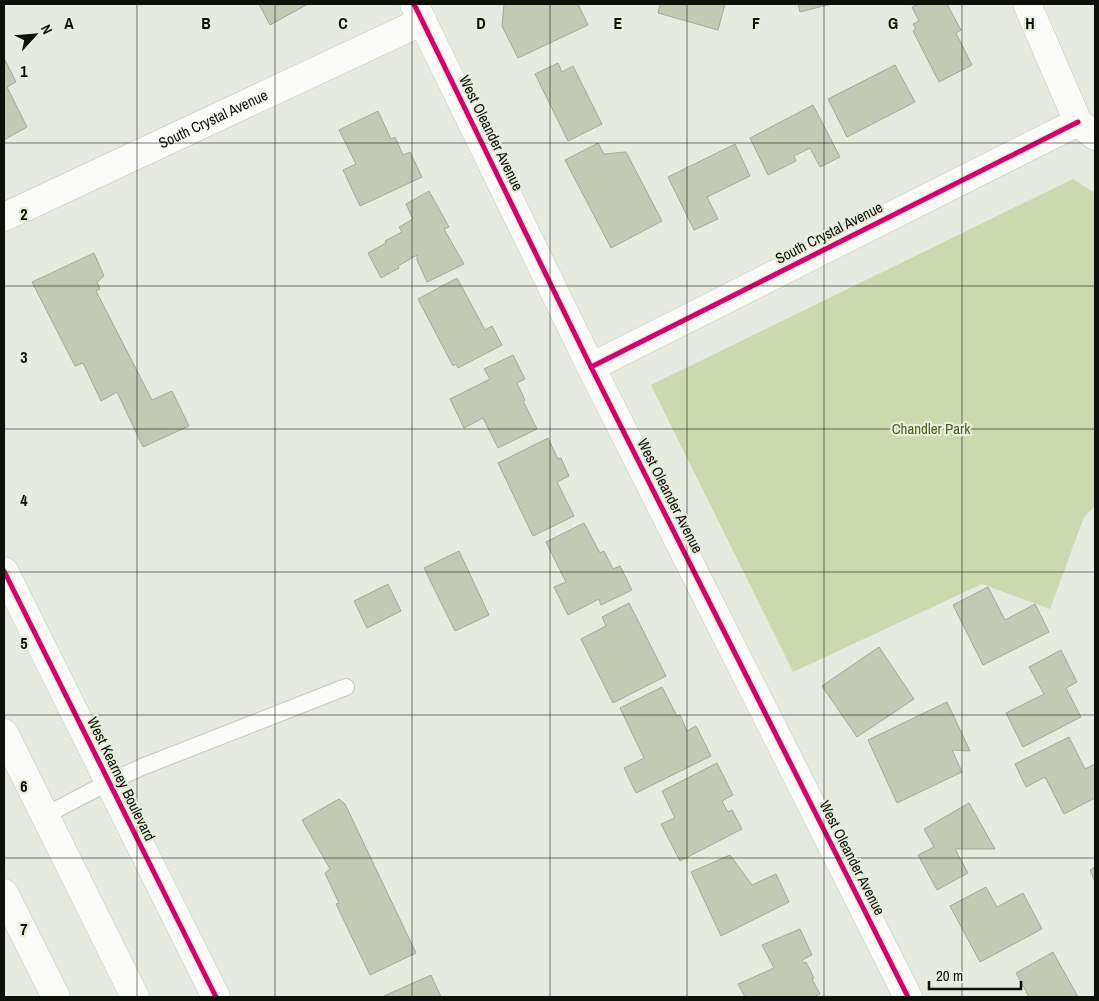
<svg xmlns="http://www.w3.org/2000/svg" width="1099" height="1001" font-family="'Archivo Narrow',sans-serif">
<rect width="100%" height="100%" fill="#e7eae0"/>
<path fill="#ccd8ad" d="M 1073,179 L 1095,193 L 1095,506 L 1084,517 L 1050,609 L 982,584 L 793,672 L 651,385 Z"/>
<g fill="#c3c9b3" stroke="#a5a7a0">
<path d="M 259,4 L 308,4 L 270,25 Z"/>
<path d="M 504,4 L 578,4 L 588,25 L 518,58 L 502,26 Z"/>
<path d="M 660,4 L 725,4 L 718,30 L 658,13 Z"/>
<path d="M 798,4 L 831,4 L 800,12 Z"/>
<path d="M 919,4 L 947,4 L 961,30 L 956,33 L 972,65 L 939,82 L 913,31 L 916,29 L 913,24 L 919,21 L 912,7 Z"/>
<path d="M 4,58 L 16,82 L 7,87 L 27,127 L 4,140 Z"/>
<path d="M 558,63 L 562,72 L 573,66 L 602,124 L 568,141 L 535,74 Z"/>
<path d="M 895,65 L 915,102 L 847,137 L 828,99 Z"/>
<path d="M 813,105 L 840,157 L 820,167 L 810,148 L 794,156 L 796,161 L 768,175 L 750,138 Z"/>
<path d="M 378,111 L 391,139 L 395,137 L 403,155 L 410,152 L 422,177 L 360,206 L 343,170 L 356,164 L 339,130 Z"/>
<path d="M 598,143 L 604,154 L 626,152 L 662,221 L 611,248 L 565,160 Z"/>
<path d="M 735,144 L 750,176 L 707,197 L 718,219 L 694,230 L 668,177 Z"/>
<path d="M 429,191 L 449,227 L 444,229 L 464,264 L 427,282 L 417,260 L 417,255 L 398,266 L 399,268 L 381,278 L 368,253 L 386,243 L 385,241 L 402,232 L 399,227 L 413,219 L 406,204 Z"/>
<path d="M 94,253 L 104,276 L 97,282 L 100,289 L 96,291 L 152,400 L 172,391 L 189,426 L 143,447 L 117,392 L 101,401 L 83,363 L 75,366 L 32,282 Z"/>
<path d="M 457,278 L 485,330 L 492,326 L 502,345 L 458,368 L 456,364 L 453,366 L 418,299 Z"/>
<path d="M 513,355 L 525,379 L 517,383 L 525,400 L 523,401 L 537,429 L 498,448 L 483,418 L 464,428 L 450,399 L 490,379 L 484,369 Z"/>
<path d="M 548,438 L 558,459 L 561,458 L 569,476 L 557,482 L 574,516 L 533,536 L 498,463 Z"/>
<path d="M 584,523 L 600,553 L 604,551 L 613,569 L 620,566 L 632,590 L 601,605 L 599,599 L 568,615 L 554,587 L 566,582 L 546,542 Z"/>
<path d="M 459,551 L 489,615 L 455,631 L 424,568 Z"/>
<path d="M 388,584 L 401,611 L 367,628 L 354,601 Z"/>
<path d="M 988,587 L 1005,620 L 1035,604 L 1049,632 L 983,665 L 953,605 Z"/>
<path d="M 629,603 L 666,676 L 613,703 L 581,639 L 606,626 L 602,617 Z"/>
<path d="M 879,647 L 914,699 L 857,737 L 822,686 Z"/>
<path d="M 1061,650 L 1077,682 L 1066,688 L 1081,717 L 1023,747 L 1006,713 L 1044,694 L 1029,667 Z"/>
<path d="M 662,687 L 677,716 L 680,715 L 687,731 L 696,726 L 711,756 L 636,793 L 624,768 L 644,758 L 620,708 Z"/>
<path d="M 947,702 L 970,751 L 952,750 L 962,772 L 897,803 L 868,740 Z"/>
<path d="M 1069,737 L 1085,769 L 1095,764 L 1095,798 L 1064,814 L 1045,777 L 1026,787 L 1015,764 Z"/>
<path d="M 717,763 L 733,795 L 722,801 L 728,812 L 732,810 L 742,829 L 680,861 L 661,824 L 675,818 L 662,791 Z"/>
<path d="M 339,799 L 345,804 L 416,953 L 370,975 L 336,904 L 339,903 L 325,873 L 330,869 L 302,820 Z"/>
<path d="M 969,803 L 995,849 L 955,849 L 968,873 L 937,890 L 918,855 L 934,847 L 924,829 Z"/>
<path d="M 730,855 L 752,885 L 776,874 L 789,902 L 721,936 L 691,872 Z"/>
<path d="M 1095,867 L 1095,882 L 1090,870 Z"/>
<path d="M 986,887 L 997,907 L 1023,893 L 1042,929 L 980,962 L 950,906 Z"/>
<path d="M 800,929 L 812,955 L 802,960 L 805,964 L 806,962 L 814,978 L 812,979 L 820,994 L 813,997 L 745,997 L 738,984 L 774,968 L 762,945 Z"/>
<path d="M 1053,952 L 1078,997 L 1029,997 L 1016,973 Z"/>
<path d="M 431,975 L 441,997 L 384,997 L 384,996 Z"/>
</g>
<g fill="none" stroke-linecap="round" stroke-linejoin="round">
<defs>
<path id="lane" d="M 44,816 L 109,782 L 142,767 L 346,687"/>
<g id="street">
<path d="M 414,4 L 591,367 L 908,997"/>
<path d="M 1027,4 L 1078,122 L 1095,136"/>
<path id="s1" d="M 4,217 L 423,21"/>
<path d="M 591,367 L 1078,122"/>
<path d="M 4,571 L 216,997"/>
<path d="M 4,893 L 56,997"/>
</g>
<path id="secondary" d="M 4,733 L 135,997"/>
</defs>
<use href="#lane" stroke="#c4c6be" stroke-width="18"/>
<use href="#street" stroke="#c4c6be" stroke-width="29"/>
<use href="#secondary" stroke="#c4c6be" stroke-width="29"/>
<use href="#lane" stroke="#fbfcfa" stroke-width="16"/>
<use href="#street" stroke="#fbfcfa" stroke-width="28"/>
<use href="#secondary" stroke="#fbfcfa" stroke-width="28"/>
<defs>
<g id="cycleway">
<path d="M 414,4 L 591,367 L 908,997"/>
<path d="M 591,367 L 1078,122"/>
<path d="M 4,571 L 216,997"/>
</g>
</defs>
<use href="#cycleway" stroke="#e8eedc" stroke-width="8"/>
<use href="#cycleway" stroke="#d6006c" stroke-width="5"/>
</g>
<path fill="none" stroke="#0e100a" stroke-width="1" stroke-opacity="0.55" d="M 137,4 L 137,997M 275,4 L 275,997M 412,4 L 412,997M 550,4 L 550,997M 687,4 L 687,997M 824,4 L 824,997M 962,4 L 962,997M 4,143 L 1095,143M 4,286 L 1095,286M 4,429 L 1095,429M 4,572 L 1095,572M 4,715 L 1095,715M 4,858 L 1095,858"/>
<g text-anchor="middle" stroke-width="4.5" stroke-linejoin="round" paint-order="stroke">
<g font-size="15" fill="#0e100a" stroke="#e8eedc">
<text dy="5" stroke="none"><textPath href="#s1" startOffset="231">South Crystal Avenue</textPath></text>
<text transform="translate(491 133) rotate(64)" y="5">West Oleander Avenue</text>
<text transform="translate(829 233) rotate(-27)" y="5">South Crystal Avenue</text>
<text transform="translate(670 496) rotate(63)" y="5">West Oleander Avenue</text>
<text transform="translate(121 779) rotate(64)" y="5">West Kearney Boulevard</text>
<text transform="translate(852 858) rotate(63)" y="5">West Oleander Avenue</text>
</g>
<g font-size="15" fill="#4e5e1e" stroke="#e8eedc">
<text x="931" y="434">Chandler Park</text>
</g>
</g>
<g font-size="16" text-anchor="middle" font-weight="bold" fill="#0e100a" stroke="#e8eedc" stroke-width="4.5" stroke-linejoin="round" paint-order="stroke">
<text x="69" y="29">A</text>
<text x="206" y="29">B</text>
<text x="343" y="29">C</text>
<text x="481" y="29">D</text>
<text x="618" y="29">E</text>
<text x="756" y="29">F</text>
<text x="893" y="29">G</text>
<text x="1030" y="29">H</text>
<text x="24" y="77">1</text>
<text x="24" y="220">2</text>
<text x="24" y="363">3</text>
<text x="24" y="506">4</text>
<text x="24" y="649">5</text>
<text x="24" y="792">6</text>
<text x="24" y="935">7</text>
</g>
<rect width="1099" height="1001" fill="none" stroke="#0e100a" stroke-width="10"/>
<g transform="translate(35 35) rotate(64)" stroke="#e8eedc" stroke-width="4" paint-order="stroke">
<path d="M0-4L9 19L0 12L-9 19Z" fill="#0e100a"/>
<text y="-8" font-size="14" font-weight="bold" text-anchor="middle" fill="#0e100a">N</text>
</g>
<path d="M929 981v8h92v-8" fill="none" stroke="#0e100a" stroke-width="2.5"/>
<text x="936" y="981" font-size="15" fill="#0e100a" stroke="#e8eedc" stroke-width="4" paint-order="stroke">20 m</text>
</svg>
